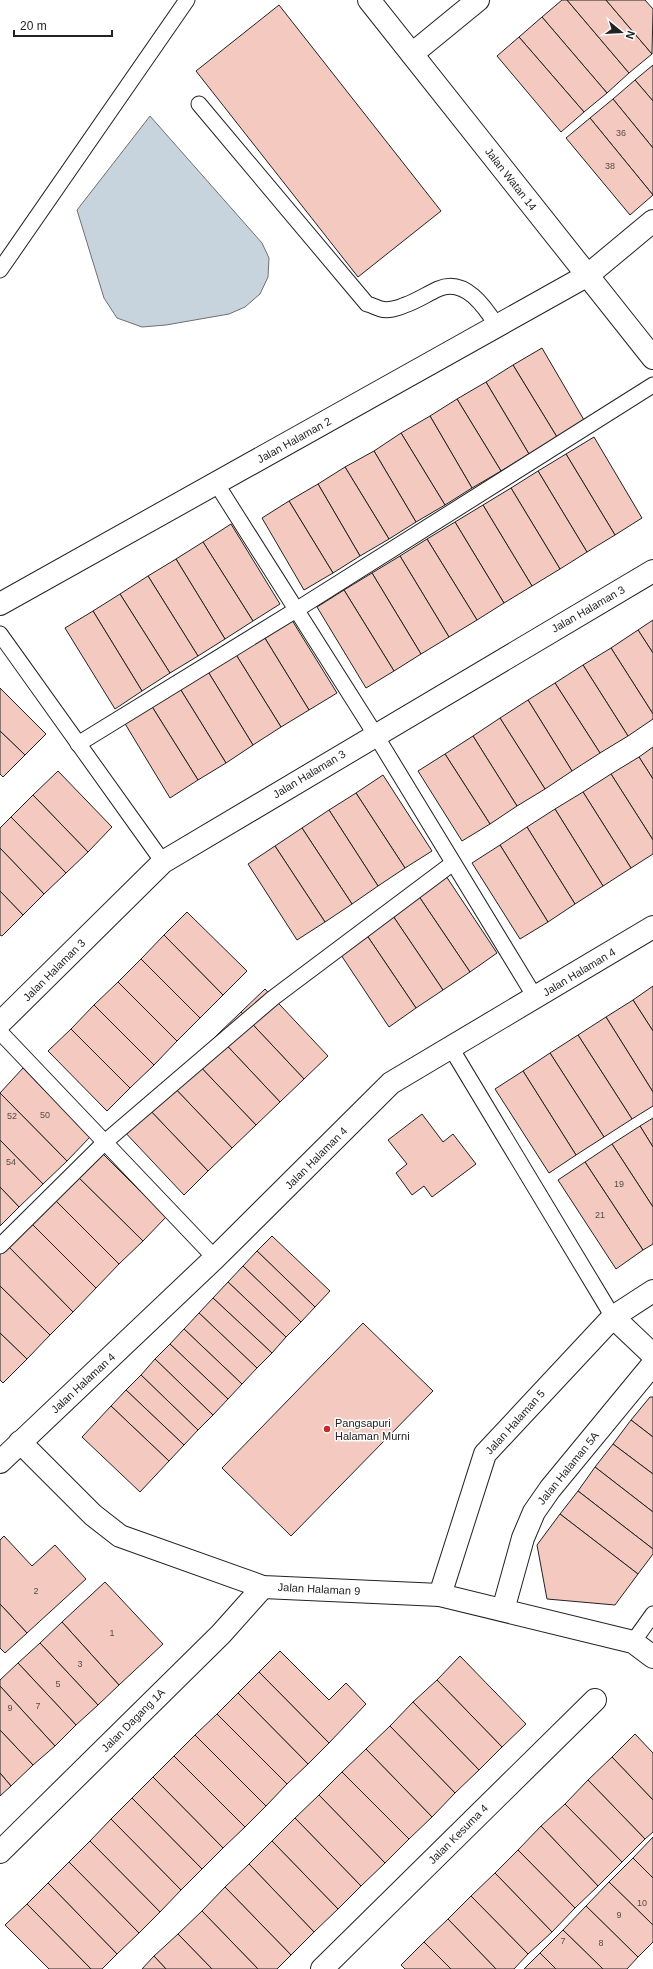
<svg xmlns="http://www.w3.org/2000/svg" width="653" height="1969" font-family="Helvetica,sans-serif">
<rect width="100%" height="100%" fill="#fff"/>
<path fill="#c7d3dd" stroke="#6f6f6f" d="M 150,116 L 262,243 L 269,258 L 268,277 L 260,294 L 245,307 L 229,314 L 166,325 L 142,327 L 117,318 L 104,298 L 77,210 Z"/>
<g fill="#f3c9c0" stroke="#222">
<path d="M 562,0 L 567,0 L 629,73 L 607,93 L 542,17 Z"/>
<path d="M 567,0 L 606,0 L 652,54 L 629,73 Z"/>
<path d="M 606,0 L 645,0 L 653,9 L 652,54 Z"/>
<path d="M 279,5 L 441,211 L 358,277 L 196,71 Z"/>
<path d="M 542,17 L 607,93 L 584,112 L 519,37 Z"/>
<path d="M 519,37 L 584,112 L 561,132 L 497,56 Z"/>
<path d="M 653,65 L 653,101 L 635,80 Z"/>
<path d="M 635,80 L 653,101 L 653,148 L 613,99 Z"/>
<path d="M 613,99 L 653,148 L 653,195 L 590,118 Z"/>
<path d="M 590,118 L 653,195 L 630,215 L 566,138 Z"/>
<path d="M 542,348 L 584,420 L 557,437 L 513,365 Z"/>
<path d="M 513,365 L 557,437 L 529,454 L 486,382 Z"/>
<path d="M 486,382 L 529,454 L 501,471 L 457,399 Z"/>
<path d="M 457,399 L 501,471 L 472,488 L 430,416 Z"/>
<path d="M 430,416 L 472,488 L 445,505 L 401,433 Z"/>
<path d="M 401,433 L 445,505 L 416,522 L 374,451 Z"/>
<path d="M 594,437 L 642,518 L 615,535 L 566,454 Z"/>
<path d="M 374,451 L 416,522 L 389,539 L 345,467 Z"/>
<path d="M 566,454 L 615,535 L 587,552 L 538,471 Z"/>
<path d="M 345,467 L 389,539 L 360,556 L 318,484 Z"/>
<path d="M 538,471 L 587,552 L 560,569 L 511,488 Z"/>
<path d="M 318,484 L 360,556 L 333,573 L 289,501 Z"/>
<path d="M 511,488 L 560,569 L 532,586 L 483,505 Z"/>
<path d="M 289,501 L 333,573 L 304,590 L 262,518 Z"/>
<path d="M 483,505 L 532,586 L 504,603 L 455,522 Z"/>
<path d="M 455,522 L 504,603 L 477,620 L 427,539 Z"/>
<path d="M 231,524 L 280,604 L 253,621 L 203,542 Z"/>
<path d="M 427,539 L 477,620 L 449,637 L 400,556 Z"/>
<path d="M 203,542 L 253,621 L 225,639 L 176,559 Z"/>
<path d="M 400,556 L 449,637 L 421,654 L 372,573 Z"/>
<path d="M 176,559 L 225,639 L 198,656 L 148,576 Z"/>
<path d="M 372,573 L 421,654 L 394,671 L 344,590 Z"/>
<path d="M 148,576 L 198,656 L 170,673 L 120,594 Z"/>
<path d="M 344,590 L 394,671 L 366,688 L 317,607 Z"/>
<path d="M 120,594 L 170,673 L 142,691 L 93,611 Z"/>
<path d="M 93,611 L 142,691 L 115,709 L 65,628 Z"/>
<path d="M 290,617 L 337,693 L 309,710 L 263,635 Z"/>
<path d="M 653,620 L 653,653 L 638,630 Z"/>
<path d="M 638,630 L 653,653 L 653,714 L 611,648 Z"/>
<path d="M 263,635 L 309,710 L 281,727 L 235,653 Z"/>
<path d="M 611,648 L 653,714 L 653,719 L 628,736 L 583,665 Z"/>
<path d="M 235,653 L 281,727 L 253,745 L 207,670 Z"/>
<path d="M 583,665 L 628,736 L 600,753 L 555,683 Z"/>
<path d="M 207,670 L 253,745 L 226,763 L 179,687 Z"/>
<path d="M 555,683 L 600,753 L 572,771 L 528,700 Z"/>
<path d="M 179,687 L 226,763 L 198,780 L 151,705 Z"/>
<path d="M 0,688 L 46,734 L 25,755 L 0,731 Z"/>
<path d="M 528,700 L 572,771 L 545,789 L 500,718 Z"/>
<path d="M 151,705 L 198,780 L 170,798 L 124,722 Z"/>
<path d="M 500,718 L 545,789 L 517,806 L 473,736 Z"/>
<path d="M 0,731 L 25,755 L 3,777 L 0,774 Z"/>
<path d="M 473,736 L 517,806 L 490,824 L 445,754 Z"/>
<path d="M 653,747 L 653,779 L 639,757 Z"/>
<path d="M 445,754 L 490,824 L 462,841 L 418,771 Z"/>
<path d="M 639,757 L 653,779 L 653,840 L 611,774 Z"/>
<path d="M 58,771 L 112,827 L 88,852 L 33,795 Z"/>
<path d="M 611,774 L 653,840 L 653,854 L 631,868 L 583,792 Z"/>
<path d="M 383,775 L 432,851 L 405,868 L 356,793 Z"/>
<path d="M 583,792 L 631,868 L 603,886 L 555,809 Z"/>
<path d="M 356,793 L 405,868 L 378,886 L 329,810 Z"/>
<path d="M 33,795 L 88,852 L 66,873 L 11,817 Z"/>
<path d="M 555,809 L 603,886 L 575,904 L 527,827 Z"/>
<path d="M 329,810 L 378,886 L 352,904 L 302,828 Z"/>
<path d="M 11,817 L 66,873 L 44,894 L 0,848 L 0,828 Z"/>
<path d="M 527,827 L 575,904 L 548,922 L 500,845 Z"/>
<path d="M 302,828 L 352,904 L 325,922 L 275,846 Z"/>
<path d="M 500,845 L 548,922 L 520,939 L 472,863 Z"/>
<path d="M 275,846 L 325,922 L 297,940 L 248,864 Z"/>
<path d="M 0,848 L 44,894 L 23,915 L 0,891 Z"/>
<path d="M 444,873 L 497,953 L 470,972 L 416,892 Z"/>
<path d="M 0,891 L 23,915 L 2,936 L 0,935 Z"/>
<path d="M 416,892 L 470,972 L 443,990 L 389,910 Z"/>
<path d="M 389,910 L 443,990 L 416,1008 L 362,928 Z"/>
<path d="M 187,912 L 247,971 L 223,995 L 164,935 Z"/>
<path d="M 362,928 L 416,1008 L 389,1027 L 335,946 Z"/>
<path d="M 164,935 L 223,995 L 200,1018 L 141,959 Z"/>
<path d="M 141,959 L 200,1018 L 177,1041 L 118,982 Z"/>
<path d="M 118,982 L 177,1041 L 154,1065 L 94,1005 Z"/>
<path d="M 653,986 L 653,1031 L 633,1000 Z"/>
<path d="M 265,989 L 328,1056 L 304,1079 L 241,1012 Z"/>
<path d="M 633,1000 L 653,1031 L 653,1092 L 606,1017 Z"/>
<path d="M 94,1005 L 154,1065 L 130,1088 L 71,1029 Z"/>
<path d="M 241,1012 L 304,1079 L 280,1102 L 217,1035 Z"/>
<path d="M 606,1017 L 653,1092 L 653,1106 L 632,1119 L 578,1035 Z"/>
<path d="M 71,1029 L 130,1088 L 107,1111 L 48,1051 Z"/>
<path d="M 217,1035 L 280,1102 L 256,1125 L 193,1059 Z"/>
<path d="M 578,1035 L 632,1119 L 604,1137 L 550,1053 Z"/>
<path d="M 550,1053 L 604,1137 L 576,1155 L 523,1071 Z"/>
<path d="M 193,1059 L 256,1125 L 232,1148 L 169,1082 Z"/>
<path d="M 23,1068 L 90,1137 L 67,1161 L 0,1093 Z"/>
<path d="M 523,1071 L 576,1155 L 549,1173 L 495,1089 Z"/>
<path d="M 169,1082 L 232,1148 L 208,1171 L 145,1105 Z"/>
<path d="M 0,1093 L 67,1161 L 43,1184 L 0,1140 Z"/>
<path d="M 145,1105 L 208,1171 L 184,1195 L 121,1128 Z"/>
<path d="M 422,1114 L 443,1142 L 453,1134 L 476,1164 L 432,1197 L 424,1186 L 412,1195 L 396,1173 L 407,1164 L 388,1140 Z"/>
<path d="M 653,1118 L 653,1147 L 640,1126 Z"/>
<path d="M 640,1126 L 653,1147 L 653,1207 L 612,1144 Z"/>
<path d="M 0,1140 L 43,1184 L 19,1207 L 0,1187 Z"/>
<path d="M 612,1144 L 653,1207 L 653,1244 L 643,1250 L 585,1162 Z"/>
<path d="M 99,1150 L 166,1217 L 143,1241 L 75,1174 Z"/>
<path d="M 585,1162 L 643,1250 L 616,1269 L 558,1180 Z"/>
<path d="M 75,1174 L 143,1241 L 119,1264 L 52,1197 Z"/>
<path d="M 0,1187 L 19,1207 L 0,1226 Z"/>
<path d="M 52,1197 L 119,1264 L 96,1288 L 29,1221 Z"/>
<path d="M 29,1221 L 96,1288 L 73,1312 L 6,1244 Z"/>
<path d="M 272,1236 L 330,1291 L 315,1307 L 257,1251 Z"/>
<path d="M 6,1244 L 73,1312 L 50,1335 L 0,1286 L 0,1250 Z"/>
<path d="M 257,1251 L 315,1307 L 301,1322 L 243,1266 Z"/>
<path d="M 243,1266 L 301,1322 L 286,1337 L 228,1282 Z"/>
<path d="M 228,1282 L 286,1337 L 272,1353 L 213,1298 Z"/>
<path d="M 0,1286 L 50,1335 L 27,1359 L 0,1333 Z"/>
<path d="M 213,1298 L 272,1353 L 257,1368 L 199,1313 Z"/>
<path d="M 199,1313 L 257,1368 L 242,1384 L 184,1329 Z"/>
<path d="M 363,1323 L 433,1391 L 291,1536 L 222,1468 Z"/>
<path d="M 184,1329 L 242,1384 L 228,1399 L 170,1344 Z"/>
<path d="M 0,1333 L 27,1359 L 3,1383 L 0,1380 Z"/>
<path d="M 170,1344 L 228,1399 L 213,1415 L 155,1359 Z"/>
<path d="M 155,1359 L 213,1415 L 198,1430 L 141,1375 Z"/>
<path d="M 141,1375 L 198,1430 L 184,1445 L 126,1390 Z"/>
<path d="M 126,1390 L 184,1445 L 169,1461 L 111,1406 Z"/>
<path d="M 650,1397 L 653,1397 L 653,1437 L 631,1420 Z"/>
<path d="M 111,1406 L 169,1461 L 140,1492 L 82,1437 Z"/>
<path d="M 631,1420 L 653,1437 L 653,1474 L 613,1444 Z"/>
<path d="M 613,1444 L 653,1474 L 653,1512 L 595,1467 Z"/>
<path d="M 595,1467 L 653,1512 L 653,1549 L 578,1491 Z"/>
<path d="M 578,1491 L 653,1549 L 653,1554 L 638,1574 L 560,1514 Z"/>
<path d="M 560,1514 L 638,1574 L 615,1605 L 547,1599 L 537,1545 Z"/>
<path d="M 4,1536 L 32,1566 L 55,1545 L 86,1579 L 27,1633 L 0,1604 L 0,1540 Z"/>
<path d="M 105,1582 L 163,1644 L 119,1685 L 62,1622 Z"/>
<path d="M 0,1604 L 27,1633 L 5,1653 L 0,1648 Z"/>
<path d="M 62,1622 L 119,1685 L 98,1705 L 40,1643 Z"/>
<path d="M 40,1643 L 98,1705 L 76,1725 L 18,1663 Z"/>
<path d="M 280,1651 L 329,1700 L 346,1683 L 366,1704 L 329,1743 L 259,1672 Z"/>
<path d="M 460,1656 L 526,1724 L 502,1747 L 437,1680 Z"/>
<path d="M 18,1663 L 76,1725 L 55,1746 L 0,1686 L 0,1680 Z"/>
<path d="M 259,1672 L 329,1743 L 308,1764 L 238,1693 Z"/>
<path d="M 437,1680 L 502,1747 L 479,1770 L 413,1702 Z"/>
<path d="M 0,1686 L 55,1746 L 33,1765 L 0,1730 Z"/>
<path d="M 238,1693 L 308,1764 L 287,1784 L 217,1714 Z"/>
<path d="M 413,1702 L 479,1770 L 455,1793 L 390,1726 Z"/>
<path d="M 217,1714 L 287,1784 L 266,1806 L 195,1735 Z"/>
<path d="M 390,1726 L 455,1793 L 432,1817 L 366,1749 Z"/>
<path d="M 0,1730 L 33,1765 L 11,1786 L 0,1773 Z"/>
<path d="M 635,1734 L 653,1753 L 653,1800 L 612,1757 Z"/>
<path d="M 195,1735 L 266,1806 L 245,1827 L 174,1756 Z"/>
<path d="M 366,1749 L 432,1817 L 409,1839 L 342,1772 Z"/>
<path d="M 174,1756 L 245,1827 L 223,1848 L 153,1777 Z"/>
<path d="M 612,1757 L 653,1800 L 653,1832 L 645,1839 L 588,1780 Z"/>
<path d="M 342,1772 L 409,1839 L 385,1863 L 319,1795 Z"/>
<path d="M 0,1773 L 11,1786 L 0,1796 Z"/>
<path d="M 153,1777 L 223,1848 L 202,1869 L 132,1798 Z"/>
<path d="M 588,1780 L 645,1839 L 622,1862 L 565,1804 Z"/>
<path d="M 319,1795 L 385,1863 L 361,1886 L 295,1818 Z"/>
<path d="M 132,1798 L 202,1869 L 181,1890 L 111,1819 Z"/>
<path d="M 565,1804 L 622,1862 L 598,1886 L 541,1826 Z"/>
<path d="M 295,1818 L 361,1886 L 338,1909 L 272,1841 Z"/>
<path d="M 111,1819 L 181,1890 L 160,1912 L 90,1841 Z"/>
<path d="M 541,1826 L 598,1886 L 575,1908 L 518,1850 Z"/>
<path d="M 653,1837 L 653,1878 L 633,1858 Z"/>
<path d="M 90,1841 L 160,1912 L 139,1933 L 69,1862 Z"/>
<path d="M 272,1841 L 338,1909 L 314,1932 L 249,1864 Z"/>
<path d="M 518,1850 L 575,1908 L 552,1932 L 495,1873 Z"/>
<path d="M 633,1858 L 653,1878 L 653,1925 L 609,1882 Z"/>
<path d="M 69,1862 L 139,1933 L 117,1954 L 48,1883 Z"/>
<path d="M 249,1864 L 314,1932 L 291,1955 L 225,1887 Z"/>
<path d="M 495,1873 L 552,1932 L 528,1954 L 471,1896 Z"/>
<path d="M 609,1882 L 653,1925 L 653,1942 L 638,1957 L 586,1906 Z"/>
<path d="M 48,1883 L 117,1954 L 102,1969 L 91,1969 L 27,1904 Z"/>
<path d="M 225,1887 L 291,1955 L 277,1969 L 258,1969 L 202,1911 Z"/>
<path d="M 471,1896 L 528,1954 L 514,1969 L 496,1969 L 448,1919 Z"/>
<path d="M 27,1904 L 91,1969 L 49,1969 L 5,1925 Z"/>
<path d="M 586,1906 L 638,1957 L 627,1969 L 603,1969 L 563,1930 Z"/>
<path d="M 202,1911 L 258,1969 L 212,1969 L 178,1934 Z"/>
<path d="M 448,1919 L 496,1969 L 451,1969 L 424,1942 Z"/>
<path d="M 563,1930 L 603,1969 L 556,1969 L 540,1953 Z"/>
<path d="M 178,1934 L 212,1969 L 166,1969 L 154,1956 Z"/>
<path d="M 424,1942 L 451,1969 L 405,1969 L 401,1965 Z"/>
<path d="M 540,1953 L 556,1969 L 524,1969 Z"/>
<path d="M 154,1956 L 166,1969 L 142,1969 Z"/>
</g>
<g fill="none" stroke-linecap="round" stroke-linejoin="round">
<defs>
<g id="service">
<path d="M 199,104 L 367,304 C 372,305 377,308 381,309 C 388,311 399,308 405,305 C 417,301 427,294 438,289 C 465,277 485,307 497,326"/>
<path d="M 0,270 L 187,0"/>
<path d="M 216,483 L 375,734 L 535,997"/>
<path d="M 0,634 L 163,862"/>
<path d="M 78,744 L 296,610 L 653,385"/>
<path d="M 0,1032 L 215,1258"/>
<path d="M 451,1048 L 613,1317"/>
<path d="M 0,1246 L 105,1142 L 273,998 L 453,863"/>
<path d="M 633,1642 L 653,1614"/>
</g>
<g id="minor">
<path d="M 369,0 L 653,358"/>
<path d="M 412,54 L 478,0"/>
<path d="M 0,604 L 588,275 L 653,221"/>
<path d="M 0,1023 L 163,862 L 653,571"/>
<path d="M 613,1317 L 653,1355"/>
<path d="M 20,1442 L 93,1515 L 120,1536 L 263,1587 L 440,1595 L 633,1642 L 653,1657"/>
<path d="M 0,1462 L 215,1258 L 391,1083 L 653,927"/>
<path d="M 440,1595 L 485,1454 L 613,1317 L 653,1291"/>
<path d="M 503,1610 L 523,1538 L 534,1512 L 550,1489 L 653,1364"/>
<path d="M 0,1852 L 221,1634 L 263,1587"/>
<path d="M 322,1969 L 595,1700"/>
</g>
</defs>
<use href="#service" stroke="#222" stroke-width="17"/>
<use href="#minor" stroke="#222" stroke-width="24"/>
<use href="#service" stroke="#fff" stroke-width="15"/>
<use href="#minor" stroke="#fff" stroke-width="22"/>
</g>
<circle fill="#c62828" stroke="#fff" stroke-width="1.5" cx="327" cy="1429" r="4"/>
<g text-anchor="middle" stroke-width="3" stroke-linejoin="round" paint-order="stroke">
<g font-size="9" fill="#564c4a">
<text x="621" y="136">36</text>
<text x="610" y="169">38</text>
<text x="45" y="1118">50</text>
<text x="12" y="1119">52</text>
<text x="11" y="1165">54</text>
<text x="619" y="1187">19</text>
<text x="600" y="1218">21</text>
<text x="36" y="1594">2</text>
<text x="112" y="1636">1</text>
<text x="80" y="1667">3</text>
<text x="58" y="1687">5</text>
<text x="38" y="1709">7</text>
<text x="10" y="1711">9</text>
<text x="642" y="1906">10</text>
<text x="619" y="1918">9</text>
<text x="563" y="1944">7</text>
<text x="601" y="1946">8</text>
</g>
<g font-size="11" fill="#222" stroke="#fff">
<text transform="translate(511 179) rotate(52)" y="4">Jalan Watan 14</text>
<text transform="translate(294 440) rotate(-29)" y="4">Jalan Halaman 2</text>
<text transform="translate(588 609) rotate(-30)" y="4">Jalan Halaman 3</text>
<text transform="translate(309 774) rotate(-31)" y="4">Jalan Halaman 3</text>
<text transform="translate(54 970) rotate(-45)" y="4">Jalan Halaman 3</text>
<text transform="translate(579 972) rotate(-31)" y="4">Jalan Halaman 4</text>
<text transform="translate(316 1158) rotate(-45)" y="4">Jalan Halaman 4</text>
<text transform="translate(83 1383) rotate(-43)" y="4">Jalan Halaman 4</text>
<text transform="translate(515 1422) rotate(-48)" y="4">Jalan Halaman 5</text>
<text transform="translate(568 1468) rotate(-51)" y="4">Jalan Halaman 5A</text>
<text transform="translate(319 1589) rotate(3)" y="4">Jalan Halaman 9</text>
<text transform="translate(133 1720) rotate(-45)" y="4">Jalan Dagang 1A</text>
<text transform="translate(458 1834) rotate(-45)" y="4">Jalan Kesuma 4</text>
</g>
<g font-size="11" fill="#222" stroke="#fff" text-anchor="start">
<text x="335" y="1427">Pangsapuri<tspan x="335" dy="13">Halaman Murni</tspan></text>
</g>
</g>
<g transform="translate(621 32) rotate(108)" stroke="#ffffff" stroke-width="3" paint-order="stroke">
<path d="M0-3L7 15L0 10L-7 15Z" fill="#222222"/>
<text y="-6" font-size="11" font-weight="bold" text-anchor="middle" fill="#222222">N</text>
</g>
<path d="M14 30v6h98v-6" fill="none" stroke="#222222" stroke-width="2"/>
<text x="20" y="30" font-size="12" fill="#222222" stroke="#ffffff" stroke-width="3" paint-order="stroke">20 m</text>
</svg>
